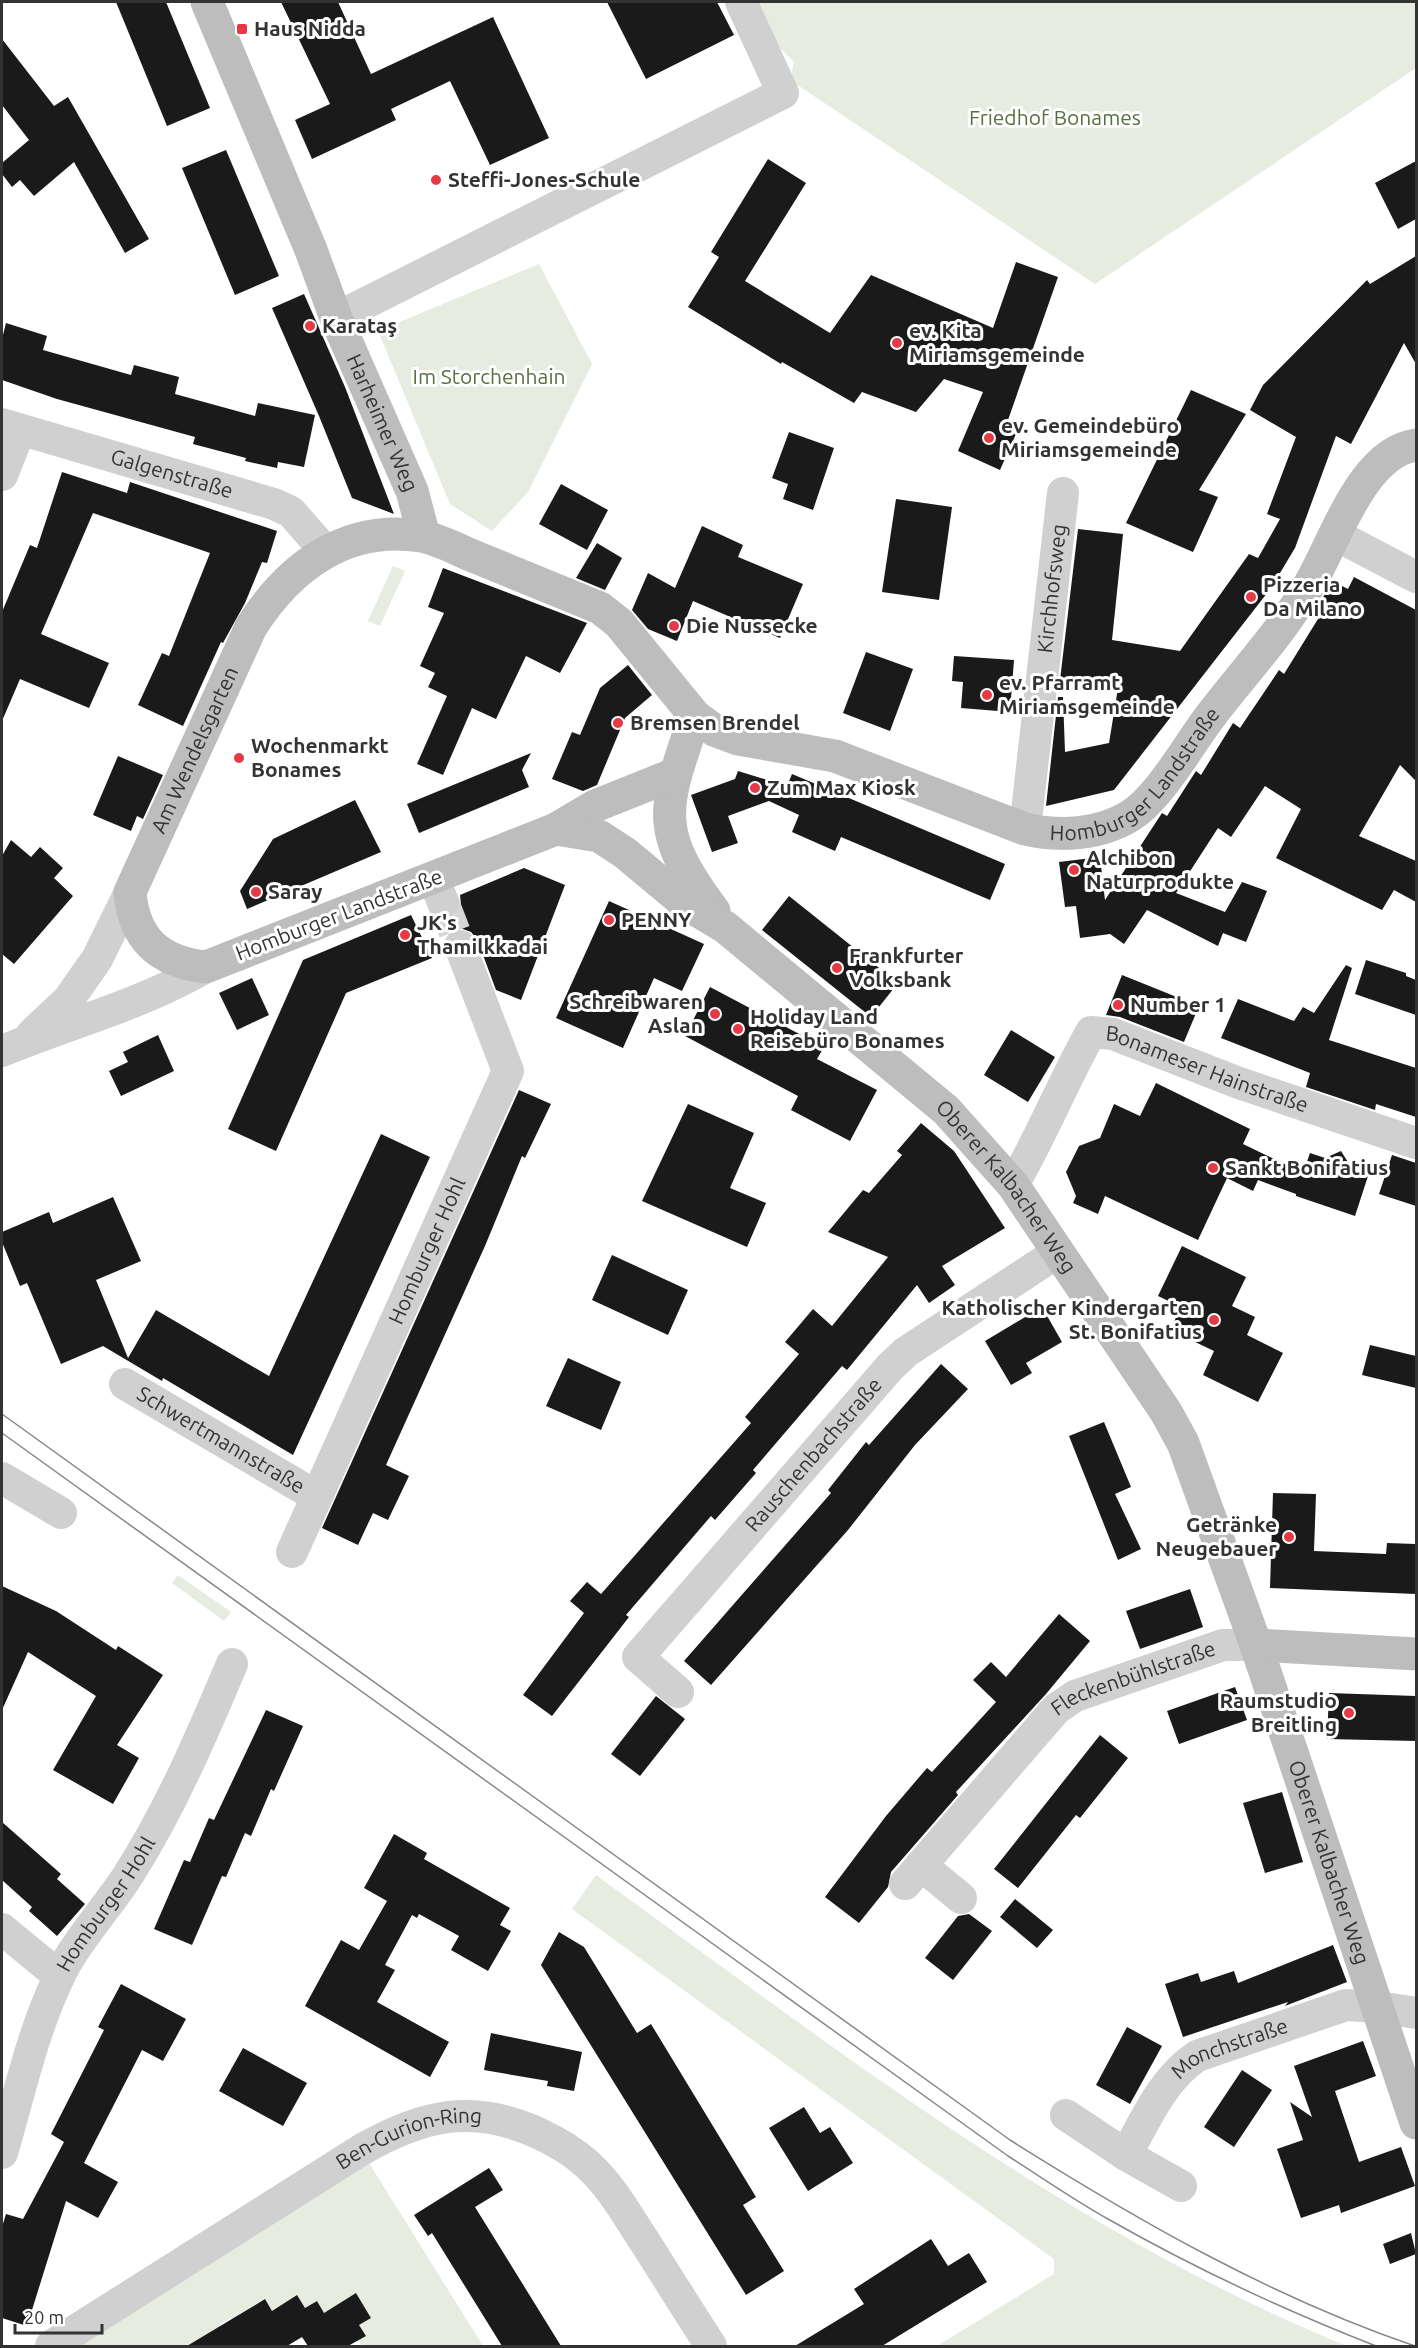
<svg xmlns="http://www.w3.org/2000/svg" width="1418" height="2348" font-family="Ubuntu,sans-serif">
<rect width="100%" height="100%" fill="#fff"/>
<g fill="#e6ecdf">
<path d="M 753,2 L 1416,2 L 1416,68 L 1095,284 L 790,80 L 794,62 L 770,38 Z"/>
<path d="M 539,264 L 592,364 L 528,492 L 492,531 L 450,504 L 378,331 Z"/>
<path d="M 393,566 L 405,571 L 380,626 L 368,621 Z"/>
<path d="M 178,1575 L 231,1612 L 224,1621 L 172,1583 Z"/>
<path d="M 596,1875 C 836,2049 1071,2233 1347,2346 L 937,2346 L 1054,2274 L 1054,2259 L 572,1909 Z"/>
<path d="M 361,2150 L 483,2346 L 362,2346 L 358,2340 L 365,2335 L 359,2325 L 371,2317 L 356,2293 L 324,2313 L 317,2301 L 305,2308 L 297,2295 L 272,2311 L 264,2299 L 239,2314 L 233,2322 L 230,2318 L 219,2325 L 226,2336 L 209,2346 L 202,2340 L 187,2346 L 51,2346 Z"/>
</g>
<g fill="#1a1a1a">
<path d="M 116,2 L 166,2 L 210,108 L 167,126 Z"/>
<path d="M 281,2 L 338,2 L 371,74 L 493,17 L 549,138 L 490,165 L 450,81 L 391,109 L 396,120 L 312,159 L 295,120 L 330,104 Z"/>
<path d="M 607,2 L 717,2 L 734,35 L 646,79 Z"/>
<path d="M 2,39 L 54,106 L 68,97 L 149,239 L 125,253 L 74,162 L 34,196 L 20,180 L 12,187 L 2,174 L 2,163 L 29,140 L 2,105 Z"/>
<path d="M 226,150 L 279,276 L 235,295 L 182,168 Z"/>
<path d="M 768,159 L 806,183 L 745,281 L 830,333 L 871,275 L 993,328 L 1016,262 L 1058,277 L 1008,420 L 1020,425 L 1000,470 L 958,451 L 983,392 L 944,379 L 916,412 L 862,392 L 854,403 L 782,362 L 781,364 L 688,307 L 719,257 L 711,252 Z"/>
<path d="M 1416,161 L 1416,219 L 1398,229 L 1375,183 Z"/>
<path d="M 1416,256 L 1416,364 L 1404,343 L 1351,444 L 1336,436 L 1295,548 L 1271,588 L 1114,790 L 1046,806 L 1058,697 L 1063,697 L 1065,752 L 1109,743 L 1118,688 L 1060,680 L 1078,529 L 1123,534 L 1112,640 L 1180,651 L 1249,554 L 1258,558 L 1280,519 L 1267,514 L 1296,437 L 1250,410 L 1263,385 L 1367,280 L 1370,284 Z"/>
<path d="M 304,294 L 345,387 L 394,514 L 352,498 L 319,416 L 272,308 Z"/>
<path d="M 6,323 L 47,336 L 43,350 L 131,375 L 134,365 L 179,377 L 175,394 L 255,416 L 258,403 L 315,415 L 304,467 L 278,462 L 277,468 L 245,461 L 246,458 L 193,444 L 195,437 L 57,399 L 2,380 L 2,339 Z"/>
<path d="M 1191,390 L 1246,414 L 1199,490 L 1218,497 L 1193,552 L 1126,523 Z"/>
<path d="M 789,432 L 834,448 L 813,510 L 783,499 L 788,484 L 772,478 Z"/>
<path d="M 62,472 L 127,493 L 130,482 L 277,531 L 267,563 L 262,562 L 245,603 L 223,643 L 221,642 L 183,726 L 138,705 L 162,653 L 169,656 L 210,553 L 93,513 L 41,634 L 109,663 L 89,708 L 20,679 L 2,721 L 2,612 L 30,545 L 37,548 Z"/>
<path d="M 561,484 L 608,510 L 587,550 L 539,524 Z"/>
<path d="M 896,499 L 952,507 L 939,600 L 882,592 Z"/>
<path d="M 702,526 L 743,545 L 738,557 L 803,584 L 780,638 L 693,601 L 677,641 L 648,629 L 632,610 L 648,573 L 675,588 Z"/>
<path d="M 597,543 L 622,558 L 605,590 L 576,578 Z"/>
<path d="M 443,568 L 587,623 L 560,673 L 526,656 L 496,719 L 472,708 L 443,775 L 417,764 L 447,696 L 428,687 L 435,673 L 420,666 L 444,613 L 428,607 Z"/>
<path d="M 1354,577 L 1416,610 L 1416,781 L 1400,765 L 1359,836 L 1416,861 L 1416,902 L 1394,890 L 1382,910 L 1276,858 L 1301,809 L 1265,786 L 1231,837 L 1218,828 L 1176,893 L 1225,912 L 1242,882 L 1267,891 L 1246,942 L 1223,933 L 1218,946 L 1147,910 L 1124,944 L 1110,934 L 1080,938 L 1076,906 L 1065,907 L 1059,862 L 1100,857 L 1105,900 L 1162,813 L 1167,816 L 1196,771 L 1201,775 L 1233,723 L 1240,728 L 1279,670 L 1284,674 L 1326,606 L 1320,603 L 1332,581 L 1348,589 Z"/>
<path d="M 866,652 L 913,669 L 890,731 L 843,713 Z"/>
<path d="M 954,656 L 1014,660 L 1010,712 L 961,708 L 963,682 L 952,681 Z"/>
<path d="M 628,665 L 652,695 L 625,718 L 597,785 L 583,791 L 552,779 L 572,732 L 580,735 L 600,688 Z"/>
<path d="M 531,753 L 522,770 L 529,787 L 419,833 L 407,804 Z"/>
<path d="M 118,756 L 163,775 L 143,819 L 137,816 L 131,831 L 93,815 Z"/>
<path d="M 738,771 L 787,786 L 792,774 L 1005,864 L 990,900 L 841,837 L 835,851 L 792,832 L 799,815 L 769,801 L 728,816 L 738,843 L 712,852 L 691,795 L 735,779 Z"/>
<path d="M 355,800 L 381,852 L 247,909 L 240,891 L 273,839 Z"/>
<path d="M 11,840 L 31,857 L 40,847 L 63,868 L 54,878 L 73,896 L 14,964 L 2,954 L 2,856 Z"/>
<path d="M 524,868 L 565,885 L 521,1000 L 496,990 L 477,939 L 471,932 L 460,928 L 454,915 L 461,905 L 460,895 Z"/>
<path d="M 789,896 L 898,983 L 871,1017 L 762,930 Z"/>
<path d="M 609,901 L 704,944 L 682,991 L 654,978 L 623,1048 L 556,1018 Z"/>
<path d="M 411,915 L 432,958 L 346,993 L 276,1151 L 228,1129 L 303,960 Z"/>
<path d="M 1366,960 L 1406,973 L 1406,976 L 1416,980 L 1416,1015 L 1355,994 Z"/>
<path d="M 1346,965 L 1352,968 L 1329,1040 L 1416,1068 L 1416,1117 L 1376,1104 L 1375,1110 L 1306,1087 L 1310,1073 L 1221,1038 L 1238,999 L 1294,1021 L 1303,1007 L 1314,1013 Z"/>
<path d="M 1122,975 L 1199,1006 L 1184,1042 L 1120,1017 L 1106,1015 Z"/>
<path d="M 252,978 L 269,1015 L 237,1030 L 219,993 Z"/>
<path d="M 710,987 L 824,1047 L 817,1059 L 877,1090 L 850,1141 L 791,1110 L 798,1096 L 685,1036 Z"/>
<path d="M 1011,1030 L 1055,1057 L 1028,1102 L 984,1075 Z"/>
<path d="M 158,1035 L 174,1071 L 121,1096 L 109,1071 L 128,1062 L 123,1052 Z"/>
<path d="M 1156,1083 L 1250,1129 L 1243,1144 L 1303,1173 L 1310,1153 L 1325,1158 L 1341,1151 L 1351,1167 L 1369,1173 L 1355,1216 L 1296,1196 L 1296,1194 L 1258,1180 L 1253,1191 L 1227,1178 L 1198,1240 L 1105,1196 L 1098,1214 L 1073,1203 L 1076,1196 L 1066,1172 L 1079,1146 L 1100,1138 L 1114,1104 L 1140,1116 Z"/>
<path d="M 519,1090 L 551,1104 L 525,1158 L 522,1156 L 485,1246 L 386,1465 L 409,1476 L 388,1520 L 373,1513 L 358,1545 L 322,1528 Z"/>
<path d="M 688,1104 L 754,1133 L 730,1188 L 766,1203 L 747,1247 L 642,1201 Z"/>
<path d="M 921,1123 L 954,1151 L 1005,1228 L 942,1266 L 955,1285 L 929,1303 L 917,1285 L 847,1370 L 842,1366 L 753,1470 L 756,1473 L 715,1520 L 711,1516 L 626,1615 L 629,1617 L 552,1716 L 523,1695 L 584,1613 L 570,1601 L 587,1582 L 601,1594 L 751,1423 L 745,1417 L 799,1354 L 785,1342 L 813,1309 L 832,1326 L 888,1257 L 828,1232 L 863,1190 L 869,1193 L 902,1155 L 897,1151 Z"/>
<path d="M 381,1134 L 430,1157 L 293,1455 L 163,1378 L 162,1381 L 103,1346 L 61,1364 L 27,1283 L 20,1286 L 2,1242 L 2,1232 L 49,1212 L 53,1223 L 113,1197 L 141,1261 L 96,1280 L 128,1358 L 156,1310 L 269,1376 Z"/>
<path d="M 1392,1155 L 1416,1163 L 1416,1206 L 1379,1194 Z"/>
<path d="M 1182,1246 L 1246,1277 L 1232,1306 L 1255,1317 L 1247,1335 L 1283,1353 L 1258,1402 L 1203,1375 L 1214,1351 L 1170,1330 L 1181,1307 L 1158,1296 Z"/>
<path d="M 612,1255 L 688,1290 L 668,1335 L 592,1300 Z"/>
<path d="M 1042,1307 L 1062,1342 L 1026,1363 L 1032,1373 L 1011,1385 L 985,1341 Z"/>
<path d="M 1370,1345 L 1416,1356 L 1416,1388 L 1362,1375 Z"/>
<path d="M 568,1358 L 621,1382 L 601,1430 L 546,1406 Z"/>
<path d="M 941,1364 L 968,1389 L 915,1445 L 848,1530 L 711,1685 L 684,1661 L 831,1493 L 828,1490 L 866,1442 L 869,1445 Z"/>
<path d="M 1104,1422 L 1131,1487 L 1115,1494 L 1141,1549 L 1118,1560 L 1069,1436 Z"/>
<path d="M 1273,1493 L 1316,1494 L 1314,1551 L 1386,1554 L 1387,1543 L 1416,1544 L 1416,1594 L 1270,1588 Z"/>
<path d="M 2,1586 L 56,1611 L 116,1650 L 118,1646 L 163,1675 L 117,1745 L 139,1758 L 113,1804 L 53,1770 L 96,1696 L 28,1652 L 2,1710 Z"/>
<path d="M 1190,1589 L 1203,1627 L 1140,1649 L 1126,1611 Z"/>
<path d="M 1059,1614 L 1090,1641 L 1046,1694 L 956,1792 L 958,1795 L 891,1872 L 888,1887 L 859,1923 L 825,1897 L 886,1816 L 927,1768 L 932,1772 L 996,1702 L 973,1680 L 991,1662 L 1006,1677 Z"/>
<path d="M 1235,1687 L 1247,1720 L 1179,1744 L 1167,1711 Z"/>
<path d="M 1329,1693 L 1416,1696 L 1416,1741 L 1327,1739 Z"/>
<path d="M 656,1696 L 685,1719 L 640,1776 L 611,1754 Z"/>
<path d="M 266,1710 L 303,1726 L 274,1791 L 271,1789 L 251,1836 L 245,1833 L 226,1877 L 222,1876 L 192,1945 L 154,1929 L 184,1860 L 190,1862 L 209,1818 L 214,1820 Z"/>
<path d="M 1100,1735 L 1128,1758 L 1080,1818 L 1076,1815 L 1018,1888 L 994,1869 Z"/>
<path d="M 1282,1792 L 1303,1862 L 1265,1873 L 1243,1803 Z"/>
<path d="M 2,1822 L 61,1874 L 57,1879 L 85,1904 L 57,1936 L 29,1911 L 32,1907 L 2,1880 Z"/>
<path d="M 394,1834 L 427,1853 L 424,1859 L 510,1908 L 500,1925 L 511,1931 L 488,1971 L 451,1950 L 459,1936 L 419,1914 L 417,1918 L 412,1915 L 385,1965 L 395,1970 L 377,2002 L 449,2042 L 430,2077 L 305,2006 L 341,1940 L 359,1950 L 387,1901 L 364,1888 Z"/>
<path d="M 1015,1899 L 1053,1930 L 1037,1948 L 1000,1917 Z"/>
<path d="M 969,1914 L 992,1931 L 953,1980 L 925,1958 L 958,1916 Z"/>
<path d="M 559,1932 L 584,1947 L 637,2033 L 651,2024 L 756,2197 L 743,2205 L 784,2271 L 746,2295 L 541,1965 Z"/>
<path d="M 1333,1945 L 1347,1982 L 1285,2006 L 1288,2002 L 1183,2037 L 1165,1984 L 1198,1973 L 1201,1982 L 1234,1971 L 1238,1983 Z"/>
<path d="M 121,1984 L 186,2019 L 163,2061 L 142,2050 L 84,2163 L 118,2182 L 98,2218 L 66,2201 L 27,2326 L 2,2318 L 2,2227 L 6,2214 L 23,2219 L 64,2142 L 51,2134 L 104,2030 L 98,2027 Z"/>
<path d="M 1127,2027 L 1162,2046 L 1130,2104 L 1096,2085 Z"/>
<path d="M 491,2033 L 582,2052 L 574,2091 L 547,2086 L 548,2081 L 484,2070 Z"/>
<path d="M 1363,2041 L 1376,2076 L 1335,2091 L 1359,2162 L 1401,2147 L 1415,2186 L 1341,2213 L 1339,2205 L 1301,2218 L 1277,2149 L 1303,2140 L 1290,2102 L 1312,2117 L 1294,2066 Z"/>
<path d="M 243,2048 L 307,2083 L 283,2126 L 219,2091 Z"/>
<path d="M 1242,2070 L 1272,2090 L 1234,2147 L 1204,2127 Z"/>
<path d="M 804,2107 L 820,2133 L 830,2127 L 853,2163 L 808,2191 L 769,2128 Z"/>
<path d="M 489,2168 L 503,2190 L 475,2207 L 561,2346 L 502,2346 L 432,2233 L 428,2236 L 414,2215 Z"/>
<path d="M 1411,2233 L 1416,2254 L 1390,2264 L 1383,2244 Z"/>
<path d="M 931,2239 L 948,2266 L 969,2253 L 987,2282 L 882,2346 L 795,2346 L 864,2304 L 854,2289 Z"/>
<path d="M 356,2293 L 371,2318 L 359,2325 L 366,2336 L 348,2346 L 308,2346 L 302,2337 L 287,2346 L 187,2346 L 265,2299 L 272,2311 L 297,2295 L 305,2308 L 317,2301 L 324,2313 Z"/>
</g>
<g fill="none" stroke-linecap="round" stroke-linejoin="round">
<path stroke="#d6d6d6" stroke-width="32" stroke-dasharray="32 16" stroke-linecap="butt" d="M 443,902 L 460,946"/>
<g stroke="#d0d0d0" stroke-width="32">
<path d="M 336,318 L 783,93 L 741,2"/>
<path id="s1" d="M 2,424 L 274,504 L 291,512 L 326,552"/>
<path d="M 2,475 L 20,430"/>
<path d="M 1336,535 L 1416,577"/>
<path id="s2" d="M 1025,829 L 1063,493"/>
<path d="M 433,878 L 443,902"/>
<path d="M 32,1034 L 69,999 L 97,959 L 130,892"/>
<path d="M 2,1051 C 70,1023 143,1004 206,967"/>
<path id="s3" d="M 1013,1185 C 1042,1135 1063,1082 1091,1032 L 1113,1034 L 1239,1083 L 1416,1143"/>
<path id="s4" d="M 125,1384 L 316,1496"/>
<path d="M 2,1478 L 61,1513"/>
<path id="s5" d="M 292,1552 L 508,1071 L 460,946"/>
<path id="s6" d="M 678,1692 L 638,1657 L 890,1367 L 906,1352 L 1058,1252"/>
<path d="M 921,1865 L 961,1898"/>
<path id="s7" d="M 905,1884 L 1056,1709 L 1075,1696 L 1223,1645 L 1256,1645"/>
<path d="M 2,1929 L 59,1976"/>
<path d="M 1066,2115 L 1126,2155 L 1181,2186"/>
<path id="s8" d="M 2,2153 C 19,2095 32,2034 58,1979 C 73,1945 106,1909 127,1877 C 170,1810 201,1737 232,1664"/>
<path id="s9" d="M 1126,2155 C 1146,2119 1162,2080 1197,2056 L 1346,2005 L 1378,2007 L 1416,2013"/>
<path id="s10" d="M 51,2346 L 361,2150 C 422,2115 472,2103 538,2133 C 555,2141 574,2152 588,2165 C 612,2187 627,2215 645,2242 C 667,2277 689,2312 711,2346"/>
</g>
<g stroke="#bdbdbd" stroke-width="33">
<path id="s11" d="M 207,2 L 311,250 L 336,318 L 412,491 L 424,536"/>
<path d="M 695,716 C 664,807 652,829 714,911"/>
<path id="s12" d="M 675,774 L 595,806 L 556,829 L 206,967 C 160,962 134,940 130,892 L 251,627 C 289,567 346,524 421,536 C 438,539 456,549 473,556 C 515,573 558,591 600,608 L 619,623 L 695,716 L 714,730 L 738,739 L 835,756 L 1025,829 C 1059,837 1099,835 1130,816 C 1160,798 1190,742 1212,714 C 1244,672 1281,633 1308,587 C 1334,545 1361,452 1416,445"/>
<path id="s13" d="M 556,829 L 599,836 L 625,853 L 685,903 L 725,927 L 946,1110 L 1013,1185 L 1166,1412 L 1183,1443 L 1256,1645 L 1416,2123"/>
<path d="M 1256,1645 L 1416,1654"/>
</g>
<g stroke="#888" stroke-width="1.5">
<path d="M 2,1414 L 1010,2140 C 1139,2221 1271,2297 1415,2346"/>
<path d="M 2,1433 L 1008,2156 C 1041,2177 1074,2200 1108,2219 C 1194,2268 1284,2310 1376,2346"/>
</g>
</g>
<g fill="#e63946" stroke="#fff" stroke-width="2">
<rect x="236" y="23" width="12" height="12" rx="3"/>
<circle cx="436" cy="180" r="6"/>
<circle cx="310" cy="326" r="6"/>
<circle cx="897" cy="343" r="6"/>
<circle cx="989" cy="438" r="6"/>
<circle cx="1251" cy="597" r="6"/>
<circle cx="674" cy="626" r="6"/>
<circle cx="987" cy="695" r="6"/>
<circle cx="618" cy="723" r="6"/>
<circle cx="239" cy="758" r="6"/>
<circle cx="755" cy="788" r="6"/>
<circle cx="1074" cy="870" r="6"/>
<circle cx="256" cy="892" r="6"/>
<circle cx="609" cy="920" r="6"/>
<circle cx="405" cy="935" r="6"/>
<circle cx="837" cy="968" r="6"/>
<circle cx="1118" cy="1005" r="6"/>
<circle cx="715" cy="1014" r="6"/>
<circle cx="738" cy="1029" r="6"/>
<circle cx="1213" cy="1168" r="6"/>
<circle cx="1214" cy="1320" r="6"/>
<circle cx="1289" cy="1537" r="6"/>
<circle cx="1349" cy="1713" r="6"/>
</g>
<g text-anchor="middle" stroke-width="6" stroke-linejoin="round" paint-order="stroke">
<g font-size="21" font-weight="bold" fill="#333" stroke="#fff" text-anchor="start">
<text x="254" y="36">Haus Nidda</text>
<text x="448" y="187">Steffi-Jones-Schule</text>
<text x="322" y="333">Karataş</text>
<text x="909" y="338">ev. Kita<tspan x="909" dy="24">Miriamsgemeinde</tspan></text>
<text x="1001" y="433">ev. Gemeindebüro<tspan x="1001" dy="24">Miriamsgemeinde</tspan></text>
<text x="1263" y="592">Pizzeria<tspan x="1263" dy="24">Da Milano</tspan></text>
<text x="686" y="633">Die Nussecke</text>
<text x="999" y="690">ev. Pfarramt<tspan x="999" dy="24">Miriamsgemeinde</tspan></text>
<text x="630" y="730">Bremsen Brendel</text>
<text x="251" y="753">Wochenmarkt<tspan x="251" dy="24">Bonames</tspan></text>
<text x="767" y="795">Zum Max Kiosk</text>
<text x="1086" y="865">Alchibon<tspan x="1086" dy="24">Naturprodukte</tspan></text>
<text x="268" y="899">Saray</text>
<text x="621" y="927">PENNY</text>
<text x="417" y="930">JK's<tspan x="417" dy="24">Thamilkkadai</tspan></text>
<text x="849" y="963">Frankfurter<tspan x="849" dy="24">Volksbank</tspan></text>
<text x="703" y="1009" text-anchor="end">Schreibwaren<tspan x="703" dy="24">Aslan</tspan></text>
<text x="1130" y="1012">Number 1</text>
<text x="750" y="1024">Holiday Land<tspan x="750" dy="24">Reisebüro Bonames</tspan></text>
<text x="1225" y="1175">Sankt Bonifatius</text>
<text x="1202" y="1315" text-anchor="end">Katholischer Kindergarten<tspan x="1202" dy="24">St. Bonifatius</tspan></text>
<text x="1277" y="1532" text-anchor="end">Getränke<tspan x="1277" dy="24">Neugebauer</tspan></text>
<text x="1337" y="1708" text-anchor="end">Raumstudio<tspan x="1337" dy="24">Breitling</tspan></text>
</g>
<g font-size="21" fill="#56703f" stroke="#fff">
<text x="1055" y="125">Friedhof Bonames</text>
<text x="489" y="384">Im Storchenhain</text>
</g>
<g font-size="21" fill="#333" stroke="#fff">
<text dy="7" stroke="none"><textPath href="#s11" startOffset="456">Harheimer Weg</textPath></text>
<text dy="7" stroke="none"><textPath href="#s1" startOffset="177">Galgenstraße</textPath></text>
<text dy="7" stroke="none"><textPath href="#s2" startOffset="242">Kirchhofsweg</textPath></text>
<text dy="7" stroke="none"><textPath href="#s12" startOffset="782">Am Wendelsgarten</textPath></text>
<text dy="7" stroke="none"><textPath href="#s12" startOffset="1946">Homburger Landstraße</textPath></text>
<text transform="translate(339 915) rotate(-21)" y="7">Homburger Landstraße</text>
<text dy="7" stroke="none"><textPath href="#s3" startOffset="294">Bonameser Hainstraße</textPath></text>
<text dy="7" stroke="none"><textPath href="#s13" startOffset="584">Oberer Kalbacher Weg</textPath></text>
<text dy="7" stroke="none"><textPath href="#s5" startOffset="330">Homburger Hohl</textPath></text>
<text dy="7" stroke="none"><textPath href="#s4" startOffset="111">Schwertmannstraße</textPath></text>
<text dy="7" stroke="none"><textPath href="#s6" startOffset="321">Rauschenbachstraße</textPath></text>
<text dy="7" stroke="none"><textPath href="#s7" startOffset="315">Fleckenbühlstraße</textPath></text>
<text dy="7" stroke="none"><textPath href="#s13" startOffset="1340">Oberer Kalbacher Weg</textPath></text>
<text dy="7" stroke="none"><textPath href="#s8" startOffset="272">Homburger Hohl</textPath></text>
<text dy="7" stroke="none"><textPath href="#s9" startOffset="156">Monchstraße</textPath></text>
<text dy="7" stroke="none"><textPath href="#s10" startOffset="417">Ben-Gurion-Ring</textPath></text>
</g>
</g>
<rect width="1418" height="2348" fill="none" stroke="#333333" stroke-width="6"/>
<path d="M15 2324v9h87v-9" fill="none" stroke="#333333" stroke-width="3"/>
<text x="24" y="2324" font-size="18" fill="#333333" stroke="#ffffff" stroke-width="4.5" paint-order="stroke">20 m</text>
</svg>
